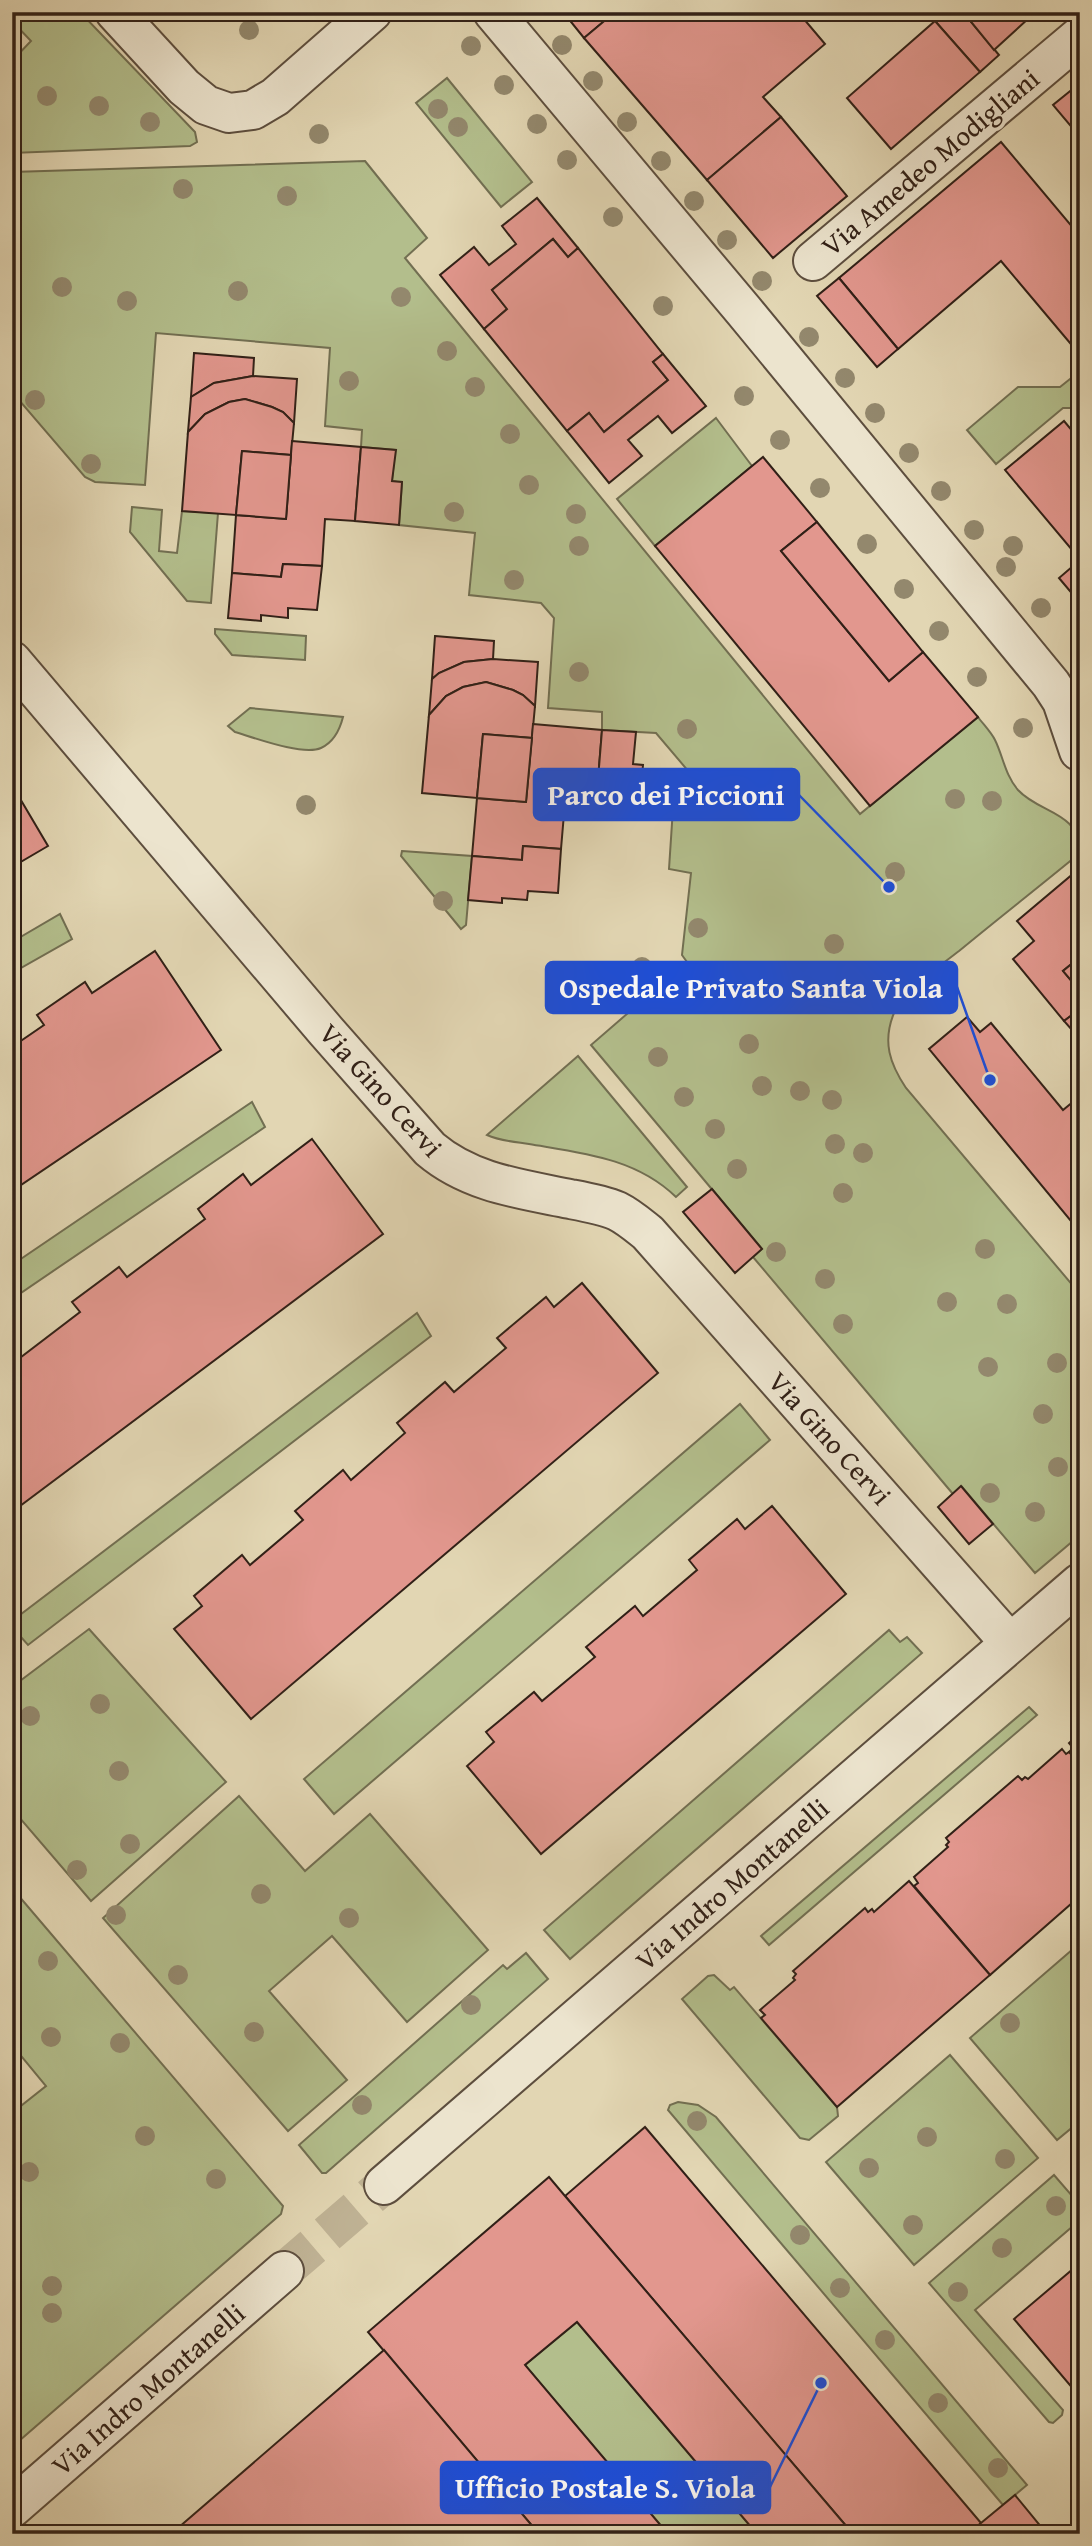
<svg xmlns="http://www.w3.org/2000/svg" width="1092" height="2546" font-family="'Gentium Book Plus',serif">
<rect width="100%" height="100%" fill="#e2d6b3"/>
<filter id="stains"><feTurbulence type="fractalNoise" baseFrequency=".00286" numOctaves="4"/><feColorMatrix values="0 0 0 0 .2 0 0 0 0 .09 0 0 0 0 .02 0 0 0 .5 -.17"/></filter>
<radialGradient id="worn" r=".72"><stop offset=".6" stop-color="#630" stop-opacity="0"/><stop offset="1" stop-color="#630" stop-opacity=".3"/></radialGradient>
<g fill="#b3be8c" stroke="#726f52" stroke-width="2">
<path d="M 15,12 L 80,12 L 195,132 L 197,142 L 190,146 L 12,153 L 12,61 L 31,41 L 12,21 L 12,15 Z"/>
<path d="M 447,78 L 532,182 L 501,207 L 416,103 Z"/>
<path d="M 365,161 L 427,238 L 405,258 L 860,814 L 978,717 C 983,724 991,732 995,740 C 1003,756 1005,775 1018,790 C 1040,814 1080,811 1080,853 C 1040,886 999,918 959,951 C 942,964 901,994 894,1013 C 882,1042 890,1064 906,1088 L 1080,1294 L 1080,1535 L 1035,1573 L 962,1487 L 953,1494 L 753,1257 L 762,1249 L 591,1045 L 687,962 L 682,955 L 691,873 L 669,869 L 673,808 L 694,810 L 695,779 L 656,733 L 602,730 L 602,712 L 548,708 L 554,618 L 541,603 L 469,595 L 475,533 L 399,525 L 402,483 L 392,481 L 395,450 L 361,447 L 362,430 L 325,426 L 330,348 L 156,333 L 145,485 L 95,482 L 85,477 L 12,392 L 12,172 Z"/>
<path d="M 1080,371 L 1080,419 L 1071,408 L 1063,408 L 996,464 L 967,430 L 1018,387 L 1060,387 Z"/>
<path d="M 716,418 L 752,466 L 655,546 L 617,499 Z"/>
<path d="M 132,507 L 162,510 L 159,551 L 177,553 L 182,511 L 218,513 L 211,603 L 187,601 L 130,532 Z"/>
<path d="M 215,629 L 306,636 L 305,660 L 232,655 L 215,634 Z"/>
<path d="M 250,708 L 343,717 C 340,729 334,742 321,748 C 303,756 255,738 235,732 L 228,726 Z"/>
<path d="M 402,851 L 472,856 L 466,925 L 461,929 L 401,856 Z"/>
<path d="M 60,914 L 72,939 L 12,973 L 12,942 Z"/>
<path d="M 578,1056 L 687,1187 L 676,1197 C 636,1158 582,1153 529,1144 C 516,1142 500,1141 487,1135 Z"/>
<path d="M 252,1102 L 265,1127 L 12,1299 L 12,1265 Z"/>
<path d="M 417,1313 L 431,1336 L 28,1645 L 12,1627 L 12,1621 Z"/>
<path d="M 740,1404 L 770,1440 L 334,1814 L 304,1779 Z"/>
<path d="M 89,1629 L 226,1782 L 91,1901 L 12,1809 L 12,1687 Z"/>
<path d="M 889,1630 L 900,1642 L 907,1637 L 922,1653 L 570,1959 L 544,1930 Z"/>
<path d="M 1029,1707 L 1037,1715 L 769,1945 L 761,1936 Z"/>
<path d="M 239,1796 L 305,1871 L 370,1814 L 488,1950 L 407,2022 L 332,1936 L 269,1991 L 347,2080 L 288,2131 L 103,1918 Z"/>
<path d="M 12,1888 L 283,2206 L 281,2214 L 12,2447 L 12,2205 L 15,2193 L 12,2183 L 12,2113 L 46,2086 L 12,2045 Z"/>
<path d="M 1080,1943 L 1080,2121 L 1057,2140 L 970,2038 Z"/>
<path d="M 526,1953 L 548,1979 L 326,2173 L 322,2173 L 299,2145 L 503,1965 L 507,1969 Z"/>
<path d="M 714,1975 L 730,1990 L 734,1987 L 837,2107 L 838,2116 L 809,2140 L 800,2138 L 682,1999 L 708,1976 Z"/>
<path d="M 950,2055 L 1038,2158 L 914,2265 L 826,2162 Z"/>
<path d="M 678,2102 L 698,2105 L 716,2117 L 1027,2485 L 1003,2505 L 668,2110 L 670,2105 Z"/>
<path d="M 1054,2175 L 1080,2205 L 1080,2220 L 975,2310 L 1063,2410 L 1062,2415 L 1053,2423 L 1049,2422 L 929,2283 Z"/>
<path d="M 577,2322 L 757,2534 L 668,2534 L 525,2365 Z"/>
</g>
<g fill="#e2978e" stroke="#312017" stroke-width="2">
<path d="M 563,12 L 615,12 L 584,38 Z"/>
<path d="M 615,12 L 798,12 L 825,44 L 763,97 L 781,117 L 707,180 L 584,38 Z"/>
<path d="M 946,12 L 963,12 L 999,55 L 980,72 L 935,21 Z"/>
<path d="M 963,12 L 1026,12 L 1029,18 L 994,50 Z"/>
<path d="M 935,21 L 980,72 L 891,149 L 847,98 Z"/>
<path d="M 1080,83 L 1080,137 L 1053,105 Z"/>
<path d="M 781,117 L 847,196 L 773,258 L 707,180 Z"/>
<path d="M 1001,142 L 1080,236 L 1080,334 L 1070,343 L 1001,261 L 898,349 L 839,278 Z"/>
<path d="M 537,198 L 578,248 L 568,257 L 553,239 L 492,290 L 507,309 L 484,329 L 440,275 L 474,247 L 489,265 L 516,244 L 502,226 Z"/>
<path d="M 553,239 L 568,257 L 578,248 L 663,354 L 653,362 L 668,380 L 604,432 L 589,413 L 567,431 L 484,329 L 507,309 L 492,290 Z"/>
<path d="M 839,278 L 898,349 L 877,367 L 817,296 Z"/>
<path d="M 194,353 L 254,358 L 253,376 L 214,383 L 191,397 Z"/>
<path d="M 663,354 L 706,406 L 672,433 L 658,416 L 628,440 L 642,456 L 609,483 L 567,431 L 589,413 L 604,432 L 668,380 L 653,362 Z"/>
<path d="M 253,376 L 297,379 L 294,423 L 283,412 L 272,407 L 245,399 L 229,402 L 205,414 L 188,432 L 191,397 L 214,383 Z"/>
<path d="M 245,399 L 272,407 L 283,412 L 294,423 L 291,455 L 242,451 L 236,515 L 182,511 L 188,432 L 205,414 L 229,402 Z"/>
<path d="M 1064,421 L 1080,440 L 1080,555 L 1078,557 L 1005,470 Z"/>
<path d="M 292,441 L 361,447 L 355,521 L 325,519 L 322,566 L 283,564 L 281,577 L 232,573 L 236,515 L 286,519 Z"/>
<path d="M 361,447 L 396,450 L 392,481 L 402,482 L 399,525 L 355,521 Z"/>
<path d="M 242,451 L 291,455 L 286,519 L 236,515 Z"/>
<path d="M 763,457 L 817,522 L 781,551 L 889,681 L 923,652 L 978,717 L 870,806 L 655,546 Z"/>
<path d="M 817,522 L 923,652 L 889,681 L 781,551 Z"/>
<path d="M 1080,555 L 1080,603 L 1059,578 L 1080,560 L 1078,557 Z"/>
<path d="M 283,564 L 322,566 L 317,610 L 288,608 L 288,618 L 261,615 L 261,621 L 228,618 L 232,573 L 281,577 Z"/>
<path d="M 435,636 L 494,641 L 493,659 L 464,662 L 439,673 L 432,679 Z"/>
<path d="M 493,659 L 538,662 L 535,706 L 523,695 L 513,690 L 486,682 L 463,687 L 446,696 L 429,715 L 432,679 L 439,673 L 464,662 Z"/>
<path d="M 486,682 L 513,690 L 523,695 L 535,706 L 532,738 L 483,734 L 477,798 L 422,793 L 429,715 L 446,696 L 463,687 Z"/>
<path d="M 533,724 L 602,730 L 596,804 L 565,802 L 561,849 L 523,846 L 522,860 L 472,856 L 477,798 L 526,802 Z"/>
<path d="M 602,730 L 636,732 L 633,764 L 643,765 L 639,808 L 596,804 Z"/>
<path d="M 483,734 L 532,738 L 526,802 L 477,798 Z"/>
<path d="M 12,785 L 48,846 L 12,867 Z"/>
<path d="M 523,846 L 561,849 L 558,893 L 528,891 L 527,900 L 502,898 L 502,903 L 468,900 L 472,856 L 522,860 Z"/>
<path d="M 1080,868 L 1080,957 L 1063,971 L 1080,991 L 1080,1009 L 1064,1021 L 1013,959 L 1034,941 L 1017,921 Z"/>
<path d="M 155,951 L 221,1050 L 12,1191 L 12,1047 L 44,1025 L 37,1015 L 85,982 L 92,993 Z"/>
<path d="M 1080,957 L 1080,991 L 1063,971 Z"/>
<path d="M 1080,1009 L 1080,1039 L 1064,1021 Z"/>
<path d="M 967,1017 L 980,1032 L 991,1023 L 1063,1110 L 1080,1096 L 1080,1232 L 929,1049 Z"/>
<path d="M 312,1139 L 383,1234 L 12,1512 L 12,1364 L 80,1312 L 72,1302 L 119,1267 L 127,1277 L 205,1219 L 198,1209 L 243,1174 L 251,1185 Z"/>
<path d="M 712,1189 L 762,1249 L 735,1273 L 683,1212 Z"/>
<path d="M 582,1283 L 658,1373 L 251,1719 L 174,1629 L 202,1606 L 194,1596 L 242,1555 L 250,1565 L 303,1520 L 295,1511 L 343,1470 L 351,1480 L 405,1433 L 397,1423 L 445,1382 L 454,1392 L 506,1348 L 497,1338 L 546,1297 L 554,1307 Z"/>
<path d="M 961,1486 L 993,1524 L 969,1544 L 938,1507 Z"/>
<path d="M 772,1506 L 846,1594 L 541,1854 L 467,1766 L 494,1742 L 486,1732 L 534,1692 L 542,1701 L 595,1657 L 586,1647 L 635,1606 L 643,1616 L 697,1570 L 689,1560 L 737,1519 L 745,1529 Z"/>
<path d="M 1080,1733 L 1080,1764 L 1069,1752 L 1073,1748 L 1069,1743 Z"/>
<path d="M 1062,1749 L 1066,1754 L 1069,1752 L 1080,1764 L 1080,1896 L 990,1975 L 914,1886 L 918,1883 L 914,1877 L 948,1847 L 946,1845 L 949,1842 L 946,1838 L 1018,1776 L 1022,1780 L 1025,1777 L 1028,1779 Z"/>
<path d="M 909,1881 L 990,1975 L 837,2107 L 761,2018 L 765,2015 L 760,2010 L 795,1980 L 793,1978 L 796,1974 L 793,1971 L 865,1908 L 868,1912 L 872,1909 L 874,1912 Z"/>
<path d="M 645,2127 L 981,2523 L 969,2534 L 853,2534 L 565,2196 Z"/>
<path d="M 549,2177 L 565,2196 L 853,2534 L 757,2534 L 577,2322 L 525,2365 L 668,2534 L 539,2534 L 368,2332 Z"/>
<path d="M 1080,2263 L 1080,2397 L 1014,2319 Z"/>
<path d="M 384,2350 L 539,2534 L 171,2534 Z"/>
<path d="M 1015,2495 L 1047,2534 L 969,2534 L 981,2523 Z"/>
</g>
<g fill="none" stroke-linecap="round" stroke-linejoin="round">
<path stroke="#bfb294" stroke-width="38" stroke-dasharray="38 19" stroke-linecap="butt" d="M 284,2271 L 384,2185"/>
<defs>
<g id="minor">
<path d="M 115,12 L 184,87 L 206,105 L 229,113 L 253,110 L 275,97 L 372,12"/>
<path d="M 493,12 L 744,311 L 1051,684 L 1062,701 L 1079,751"/>
<path d="M 813,261 L 1080,36"/>
<path d="M 12,661 L 326,1031 L 430,1149 C 470,1183 521,1189 570,1199 C 586,1202 603,1205 617,1211 C 629,1217 638,1225 648,1233 L 1010,1643"/>
<path d="M 384,2185 L 1080,1583"/>
<path d="M 12,2508 L 284,2271"/>
</g>
</defs>
<use href="#minor" stroke="#5d4e3e" stroke-width="42"/>
<use href="#minor" stroke="#ece4ce" stroke-width="38"/>
</g>
<g fill="#93886d">
<circle cx="249" cy="30" r="10"/>
<circle cx="562" cy="45" r="10"/>
<circle cx="471" cy="46" r="10"/>
<circle cx="593" cy="81" r="10"/>
<circle cx="504" cy="85" r="10"/>
<circle cx="47" cy="96" r="10"/>
<circle cx="99" cy="106" r="10"/>
<circle cx="438" cy="109" r="10"/>
<circle cx="150" cy="122" r="10"/>
<circle cx="627" cy="122" r="10"/>
<circle cx="537" cy="124" r="10"/>
<circle cx="458" cy="127" r="10"/>
<circle cx="319" cy="134" r="10"/>
<circle cx="567" cy="160" r="10"/>
<circle cx="661" cy="161" r="10"/>
<circle cx="183" cy="189" r="10"/>
<circle cx="287" cy="196" r="10"/>
<circle cx="694" cy="201" r="10"/>
<circle cx="613" cy="217" r="10"/>
<circle cx="727" cy="240" r="10"/>
<circle cx="762" cy="281" r="10"/>
<circle cx="62" cy="287" r="10"/>
<circle cx="238" cy="291" r="10"/>
<circle cx="401" cy="297" r="10"/>
<circle cx="127" cy="301" r="10"/>
<circle cx="663" cy="306" r="10"/>
<circle cx="809" cy="337" r="10"/>
<circle cx="447" cy="351" r="10"/>
<circle cx="845" cy="378" r="10"/>
<circle cx="349" cy="381" r="10"/>
<circle cx="475" cy="387" r="10"/>
<circle cx="744" cy="396" r="10"/>
<circle cx="35" cy="400" r="10"/>
<circle cx="875" cy="413" r="10"/>
<circle cx="510" cy="434" r="10"/>
<circle cx="780" cy="440" r="10"/>
<circle cx="909" cy="453" r="10"/>
<circle cx="91" cy="464" r="10"/>
<circle cx="529" cy="485" r="10"/>
<circle cx="820" cy="488" r="10"/>
<circle cx="941" cy="491" r="10"/>
<circle cx="454" cy="512" r="10"/>
<circle cx="576" cy="514" r="10"/>
<circle cx="974" cy="530" r="10"/>
<circle cx="867" cy="544" r="10"/>
<circle cx="579" cy="546" r="10"/>
<circle cx="1013" cy="546" r="10"/>
<circle cx="1006" cy="567" r="10"/>
<circle cx="514" cy="580" r="10"/>
<circle cx="904" cy="589" r="10"/>
<circle cx="1041" cy="608" r="10"/>
<circle cx="939" cy="631" r="10"/>
<circle cx="579" cy="672" r="10"/>
<circle cx="977" cy="677" r="10"/>
<circle cx="1023" cy="728" r="10"/>
<circle cx="687" cy="729" r="10"/>
<circle cx="955" cy="799" r="10"/>
<circle cx="992" cy="801" r="10"/>
<circle cx="306" cy="805" r="10"/>
<circle cx="699" cy="810" r="10"/>
<circle cx="895" cy="872" r="10"/>
<circle cx="443" cy="901" r="10"/>
<circle cx="698" cy="928" r="10"/>
<circle cx="834" cy="944" r="10"/>
<circle cx="642" cy="967" r="10"/>
<circle cx="749" cy="1044" r="10"/>
<circle cx="658" cy="1057" r="10"/>
<circle cx="762" cy="1086" r="10"/>
<circle cx="800" cy="1091" r="10"/>
<circle cx="684" cy="1097" r="10"/>
<circle cx="832" cy="1100" r="10"/>
<circle cx="715" cy="1129" r="10"/>
<circle cx="835" cy="1144" r="10"/>
<circle cx="863" cy="1153" r="10"/>
<circle cx="737" cy="1169" r="10"/>
<circle cx="843" cy="1193" r="10"/>
<circle cx="985" cy="1249" r="10"/>
<circle cx="776" cy="1252" r="10"/>
<circle cx="825" cy="1279" r="10"/>
<circle cx="947" cy="1302" r="10"/>
<circle cx="1007" cy="1304" r="10"/>
<circle cx="843" cy="1324" r="10"/>
<circle cx="1057" cy="1363" r="10"/>
<circle cx="988" cy="1367" r="10"/>
<circle cx="1043" cy="1414" r="10"/>
<circle cx="1058" cy="1467" r="10"/>
<circle cx="990" cy="1493" r="10"/>
<circle cx="1035" cy="1512" r="10"/>
<circle cx="100" cy="1704" r="10"/>
<circle cx="30" cy="1716" r="10"/>
<circle cx="119" cy="1771" r="10"/>
<circle cx="130" cy="1844" r="10"/>
<circle cx="77" cy="1870" r="10"/>
<circle cx="261" cy="1894" r="10"/>
<circle cx="116" cy="1915" r="10"/>
<circle cx="349" cy="1918" r="10"/>
<circle cx="48" cy="1961" r="10"/>
<circle cx="178" cy="1975" r="10"/>
<circle cx="471" cy="2005" r="10"/>
<circle cx="1010" cy="2023" r="10"/>
<circle cx="254" cy="2032" r="10"/>
<circle cx="51" cy="2037" r="10"/>
<circle cx="120" cy="2043" r="10"/>
<circle cx="362" cy="2105" r="10"/>
<circle cx="697" cy="2121" r="10"/>
<circle cx="145" cy="2136" r="10"/>
<circle cx="927" cy="2137" r="10"/>
<circle cx="1005" cy="2159" r="10"/>
<circle cx="869" cy="2168" r="10"/>
<circle cx="29" cy="2172" r="10"/>
<circle cx="216" cy="2179" r="10"/>
<circle cx="1056" cy="2206" r="10"/>
<circle cx="913" cy="2225" r="10"/>
<circle cx="800" cy="2235" r="10"/>
<circle cx="1002" cy="2248" r="10"/>
<circle cx="52" cy="2286" r="10"/>
<circle cx="840" cy="2288" r="10"/>
<circle cx="958" cy="2292" r="10"/>
<circle cx="52" cy="2313" r="10"/>
<circle cx="885" cy="2340" r="10"/>
<circle cx="938" cy="2403" r="10"/>
<circle cx="998" cy="2468" r="10"/>
</g>
<g text-anchor="middle" stroke-width="7" stroke-linejoin="round" paint-order="stroke">
<g font-size="28" fill="#312017" stroke="#ece4ce">
<text transform="translate(930 162) rotate(-40)" y="10">Via Amedeo Modigliani</text>
<text transform="translate(381 1090) rotate(48)" y="10">Via Gino Cervi</text>
<text transform="translate(830 1438) rotate(48)" y="10">Via Gino Cervi</text>
<text transform="translate(732 1884) rotate(-41)" y="10">Via Indro Montanelli</text>
<text transform="translate(148 2389) rotate(-41)" y="10">Via Indro Montanelli</text>
</g>
</g>
<path fill="none" stroke="#1d4ed8" stroke-width="2.5" d="M889 887L799 795M990 1080L957 987M821 2383L770 2487"/>
<g fill="#1d4ed8" stroke="#ece4ce" stroke-width="2.5">
<circle cx="889" cy="887" r="7"/>
<circle cx="990" cy="1080" r="7"/>
<circle cx="821" cy="2383" r="7"/>
</g>
<g fill="#1d4ed8" stroke="#1d4ed8" stroke-width="2.5">
<rect x="534" y="769" width="265" height="51" rx="7"/>
<rect x="546" y="962" width="411" height="51" rx="7"/>
<rect x="441" y="2462" width="329" height="51" rx="7"/>
</g>
<g font-size="30" text-anchor="middle" font-weight="bold" fill="#fff">
<text x="666" y="805">Parco dei Piccioni</text>
<text x="751" y="998">Ospedale Privato Santa Viola</text>
<text x="605" y="2498">Ufficio Postale S. Viola</text>
</g>
<rect width="1092" height="2546" fill="none" stroke="#e2d6b3" stroke-width="42"/>
<rect x="14" y="14" width="1064" height="2518" fill="none" stroke="#312017" stroke-width="3.5"/>
<rect x="21" y="21" width="1050" height="2504" fill="none" stroke="#312017" stroke-width="2"/>
<rect width="100%" height="100%" filter="url(#stains)"/>
<rect width="100%" height="100%" fill="url(#worn)"/>
</svg>
